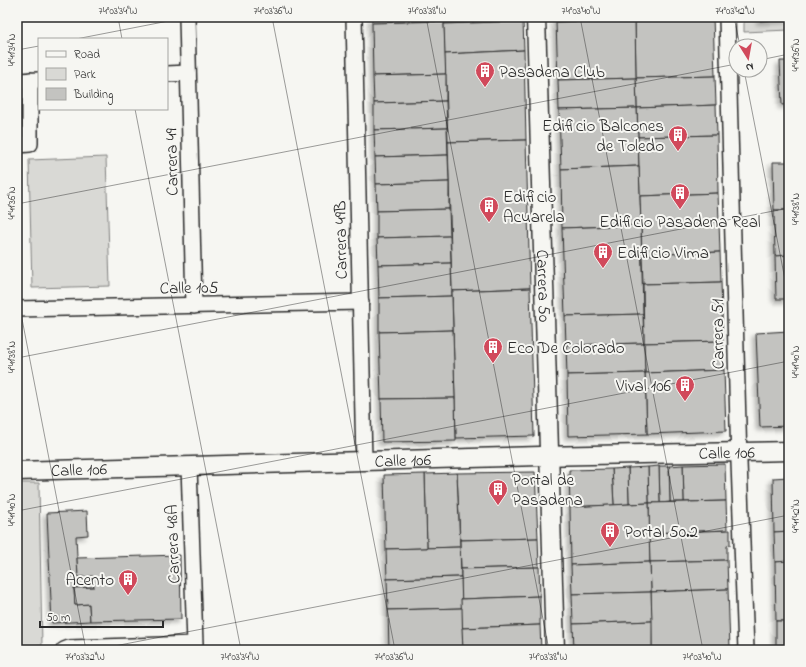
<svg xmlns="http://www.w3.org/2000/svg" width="806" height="667" font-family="'Indie Flower',sans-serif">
<defs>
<filter id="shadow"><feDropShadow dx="-3.5" dy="3.5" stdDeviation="2" flood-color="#0004"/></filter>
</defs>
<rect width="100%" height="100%" fill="#f6f6f2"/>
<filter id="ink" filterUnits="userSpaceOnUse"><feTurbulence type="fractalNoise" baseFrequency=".025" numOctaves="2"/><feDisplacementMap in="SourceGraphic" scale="8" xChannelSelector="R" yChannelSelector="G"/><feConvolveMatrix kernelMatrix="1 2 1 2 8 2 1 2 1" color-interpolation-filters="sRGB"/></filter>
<g filter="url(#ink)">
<g fill="#d9d9d5" stroke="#828280">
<path d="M 744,17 L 789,17 L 789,30 L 744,32 Z"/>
<path d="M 17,83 L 23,83 L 25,136 L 17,137 Z"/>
<path d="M 106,157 L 110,286 L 32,288 L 29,160 Z"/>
<path d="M 17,483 L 39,483 L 42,646 L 17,647 Z"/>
</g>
<g fill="#c3c3c0" stroke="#2b2b2b" filter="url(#shadow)">
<path d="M 372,17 L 444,17 L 444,21 L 372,23 Z"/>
<path d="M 444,17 L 523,17 L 523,21 L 444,24 Z"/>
<path d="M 556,17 L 635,17 L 635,19 L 556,22 Z"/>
<path d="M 635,17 L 713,17 L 635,19 Z"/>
<path d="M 713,17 L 715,76 L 636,78 L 635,19 Z"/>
<path d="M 760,17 L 789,17 L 789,19 L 760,21 Z"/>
<path d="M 635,19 L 636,78 L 558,80 L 556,22 Z"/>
<path d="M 444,21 L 446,74 L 373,76 L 372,23 Z"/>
<path d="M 523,21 L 524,50 L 445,54 L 444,24 Z"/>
<path d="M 524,50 L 526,140 L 448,142 L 445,54 Z"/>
<path d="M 780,61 L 789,61 L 789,104 L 782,105 Z"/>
<path d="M 446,74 L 446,101 L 374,103 L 373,76 Z"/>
<path d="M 715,76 L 716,105 L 637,108 L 636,78 Z"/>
<path d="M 636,78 L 637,108 L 559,110 L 558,80 Z"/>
<path d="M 446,101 L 447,128 L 374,130 L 374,103 Z"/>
<path d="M 716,105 L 717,135 L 638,137 L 637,108 Z"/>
<path d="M 637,108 L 639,166 L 561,169 L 559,110 Z"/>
<path d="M 447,128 L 448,155 L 375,157 L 374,130 Z"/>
<path d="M 717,135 L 718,193 L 640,196 L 638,137 Z"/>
<path d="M 526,140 L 530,288 L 452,291 L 448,142 Z"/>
<path d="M 448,155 L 449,182 L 376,184 L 375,157 Z"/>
<path d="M 773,162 L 789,162 L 789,210 L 774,210 Z"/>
<path d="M 639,166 L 641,225 L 562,228 L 561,169 Z"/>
<path d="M 449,182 L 449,209 L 377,211 L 376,184 Z"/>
<path d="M 718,193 L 720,252 L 642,255 L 640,196 Z"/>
<path d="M 449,209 L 450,236 L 377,238 L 377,211 Z"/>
<path d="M 774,210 L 789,210 L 789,255 L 775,256 Z"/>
<path d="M 641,225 L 643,314 L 565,316 L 562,228 Z"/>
<path d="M 450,236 L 451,263 L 378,265 L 377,238 Z"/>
<path d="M 720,252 L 721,282 L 643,284 L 642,255 Z"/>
<path d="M 789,255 L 789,299 L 776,299 L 775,256 Z"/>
<path d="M 451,263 L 452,296 L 379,298 L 378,265 Z"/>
<path d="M 721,282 L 723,341 L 644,343 L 643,284 Z"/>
<path d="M 530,288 L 534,436 L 456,438 L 452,291 Z"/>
<path d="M 452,296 L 453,330 L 379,332 L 379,298 Z"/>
<path d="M 643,314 L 644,343 L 566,345 L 565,316 Z"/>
<path d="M 453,330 L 455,398 L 381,399 L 379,332 Z"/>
<path d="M 789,331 L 789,426 L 760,427 L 756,333 Z"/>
<path d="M 723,341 L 724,370 L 645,373 L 644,343 Z"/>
<path d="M 644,343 L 645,373 L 567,375 L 566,345 Z"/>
<path d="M 724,370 L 726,431 L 647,434 L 645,373 Z"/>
<path d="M 645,373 L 647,434 L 568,436 L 567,375 Z"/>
<path d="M 455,398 L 456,441 L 382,442 L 381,399 Z"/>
<path d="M 725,464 L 726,501 L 684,502 L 683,465 Z"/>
<path d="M 683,465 L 684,502 L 670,502 L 669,466 Z"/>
<path d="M 659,466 L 669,466 L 670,502 L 660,503 Z"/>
<path d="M 659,466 L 660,503 L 649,503 L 648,467 Z"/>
<path d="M 648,467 L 649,503 L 629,504 L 628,468 Z"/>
<path d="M 628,468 L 629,504 L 614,505 L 612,469 Z"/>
<path d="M 612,469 L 614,505 L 570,507 L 569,470 Z"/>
<path d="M 535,472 L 538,538 L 460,540 L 457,473 Z"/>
<path d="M 457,473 L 460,547 L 427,548 L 425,474 Z"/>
<path d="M 425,474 L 427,548 L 386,549 L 384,475 Z"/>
<path d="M 789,477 L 789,531 L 774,532 L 773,478 Z"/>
<path d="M 726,501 L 727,530 L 649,533 L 649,503 Z"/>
<path d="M 649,503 L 650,562 L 571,565 L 570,507 Z"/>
<path d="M 87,511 L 88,535 L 76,536 L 78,577 L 93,576 L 94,587 L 74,588 L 75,605 L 89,604 L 90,621 L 52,623 L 47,513 Z"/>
<path d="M 730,530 L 730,545 L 727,546 L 727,560 L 650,562 L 649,533 Z"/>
<path d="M 789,531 L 789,561 L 775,562 L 774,532 Z"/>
<path d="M 538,538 L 539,567 L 461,569 L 460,540 Z"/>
<path d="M 460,547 L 461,577 L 387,579 L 386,549 Z"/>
<path d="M 180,555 L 181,619 L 90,621 L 89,604 L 75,605 L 74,588 L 94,587 L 93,576 L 78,577 L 77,558 Z"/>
<path d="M 727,560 L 728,589 L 651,592 L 650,562 Z"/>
<path d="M 789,561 L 789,621 L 776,621 L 775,562 Z"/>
<path d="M 650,562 L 651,592 L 572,594 L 571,565 Z"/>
<path d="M 539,567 L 540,596 L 461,599 L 461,569 Z"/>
<path d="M 461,577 L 462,608 L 388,610 L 387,579 Z"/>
<path d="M 728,589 L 730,649 L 652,650 L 651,592 Z"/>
<path d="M 651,592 L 652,621 L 573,624 L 572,594 Z"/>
<path d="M 540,596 L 540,625 L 462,628 L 461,599 Z"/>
<path d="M 462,608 L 463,650 L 389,650 L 388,610 Z"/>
<path d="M 652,621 L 652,650 L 574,650 L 573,624 Z"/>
<rect x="776" y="621" width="13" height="29"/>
<path d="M 540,625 L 541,650 L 463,650 L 462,628 Z"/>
</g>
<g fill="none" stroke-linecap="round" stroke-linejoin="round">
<defs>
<g id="minor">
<path d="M 187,17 L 194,306"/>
<path d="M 354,17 L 364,461"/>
<path d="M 727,17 L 739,462 L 746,650"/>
<path d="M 167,74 L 188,73"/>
<path d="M 17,81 L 39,80"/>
<path d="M 17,145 L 30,144 L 30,80"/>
<path d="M 17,309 L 361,302"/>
<path d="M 64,650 L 69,648 L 195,644 L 189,466"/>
</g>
<g id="tertiary">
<path id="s1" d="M 536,17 L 555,650"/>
<path id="s2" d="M 17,471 L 540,456 L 789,451"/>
</g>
</defs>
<use href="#minor" stroke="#2b2b2b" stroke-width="18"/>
<use href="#tertiary" stroke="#2b2b2b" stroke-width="21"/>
<use href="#minor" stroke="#f6f6f2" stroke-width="15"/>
<use href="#tertiary" stroke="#f6f6f2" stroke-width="18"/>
</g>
</g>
<path fill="none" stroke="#2b2b2b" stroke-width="1" stroke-opacity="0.45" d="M 118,17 L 122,39M 272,17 L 395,650M 426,17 L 549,650M 580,17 L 703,650M 734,17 L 740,46M 76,39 L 189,17M 17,50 L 39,46M 760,60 L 789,54M 744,70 L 789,300M 135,109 L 241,650M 17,204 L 736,64M 17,293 L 86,650M 17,358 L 789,208M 17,511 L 789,361M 94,650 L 789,515"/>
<defs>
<symbol id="building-pin" viewBox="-11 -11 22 30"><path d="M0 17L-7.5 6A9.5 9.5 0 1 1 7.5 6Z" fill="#d1495b" stroke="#f6f6f2"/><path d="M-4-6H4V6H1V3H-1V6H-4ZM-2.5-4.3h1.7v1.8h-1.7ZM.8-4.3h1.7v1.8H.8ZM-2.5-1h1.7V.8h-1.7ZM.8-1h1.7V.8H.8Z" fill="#fff"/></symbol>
</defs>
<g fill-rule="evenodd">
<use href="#building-pin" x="474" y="60" width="22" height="30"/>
<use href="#building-pin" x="667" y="124" width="22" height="30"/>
<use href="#building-pin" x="669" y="182" width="22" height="30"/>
<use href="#building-pin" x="478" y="195" width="22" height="30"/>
<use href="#building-pin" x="592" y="241" width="22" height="30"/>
<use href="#building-pin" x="482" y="336" width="22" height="30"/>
<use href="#building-pin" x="674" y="374" width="22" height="30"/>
<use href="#building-pin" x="487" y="478" width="22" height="30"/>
<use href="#building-pin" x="599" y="520" width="22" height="30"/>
<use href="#building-pin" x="117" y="568" width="22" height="30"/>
</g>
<g text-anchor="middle" stroke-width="4" stroke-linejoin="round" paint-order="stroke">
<g font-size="17" fill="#2b2b2b" stroke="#f6f6f2" text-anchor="start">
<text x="499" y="77">Pasadena Club</text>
<text x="664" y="131" text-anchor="end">Edificio Balcones<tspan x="664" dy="20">de Toledo</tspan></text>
<text x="503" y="202">Edificio<tspan x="503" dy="20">Acuarela</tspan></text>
<text x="680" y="227" text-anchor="middle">Edificio Pasadena Real</text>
<text x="617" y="258">Edificio Vima</text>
<text x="507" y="353">Eco De Colorado</text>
<text x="671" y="391" text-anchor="end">Vival 106</text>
<text x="512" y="485">Portal de<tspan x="512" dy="20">Pasadena</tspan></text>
<text x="624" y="537">Portal 50.2</text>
<text x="114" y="585" text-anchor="end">Acento</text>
</g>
<g font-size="17" fill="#2b2b2b" stroke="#f6f6f2">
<text transform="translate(171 162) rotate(-91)" y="6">Carrera 49</text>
<text transform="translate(340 240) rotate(-91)" y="6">Carrera 49B</text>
<text dy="6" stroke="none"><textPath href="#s1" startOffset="269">Carrera 50</textPath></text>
<text transform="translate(189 287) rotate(-1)" y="6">Calle 105</text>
<text transform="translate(717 334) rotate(-91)" y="6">Carrera 51</text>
<text dy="6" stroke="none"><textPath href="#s2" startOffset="710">Calle 106</textPath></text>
<text dy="6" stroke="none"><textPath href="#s2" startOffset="386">Calle 106</textPath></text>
<text dy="6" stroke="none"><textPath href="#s2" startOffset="62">Calle 106</textPath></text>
<text transform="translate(172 544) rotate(-92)" y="6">Carrera 48A</text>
</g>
</g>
<rect width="806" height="667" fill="none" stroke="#f6f6f2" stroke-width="44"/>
<rect x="38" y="38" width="130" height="72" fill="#f6f6f2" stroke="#a5a5a2"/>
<rect x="46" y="51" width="20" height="6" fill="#f6f6f2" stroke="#a5a5a2"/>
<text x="74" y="58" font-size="12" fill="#2b2b2b">Road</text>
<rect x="46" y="68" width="20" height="12" fill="#d9d9d5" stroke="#a5a5a2"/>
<text x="74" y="78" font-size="12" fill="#2b2b2b">Park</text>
<rect x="46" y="88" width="20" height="12" fill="#c3c3c0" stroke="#a5a5a2"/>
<text x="74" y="98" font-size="12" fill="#2b2b2b">Building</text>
<g transform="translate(748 58) rotate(169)"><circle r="19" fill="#f6f6f2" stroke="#a5a5a2"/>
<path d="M0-3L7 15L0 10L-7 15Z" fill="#d1495b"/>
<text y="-6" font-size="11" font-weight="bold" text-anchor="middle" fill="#2b2b2b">N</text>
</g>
<path d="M40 621v6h123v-6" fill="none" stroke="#2b2b2b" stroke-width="2"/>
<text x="46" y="621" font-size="12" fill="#2b2b2b" stroke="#f6f6f2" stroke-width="3" paint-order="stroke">50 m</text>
<rect x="22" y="22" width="762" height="623" fill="none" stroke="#2b2b2b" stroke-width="1.5"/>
<g font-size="10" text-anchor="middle" fill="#2b2b2b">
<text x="118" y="14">74°03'34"W</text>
<text x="273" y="14">74°03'36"W</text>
<text x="427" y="14">74°03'38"W</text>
<text x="581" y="14">74°03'40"W</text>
<text x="735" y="14">74°03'42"W</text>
<text transform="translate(11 50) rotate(-90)" y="4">4°41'34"N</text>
<text transform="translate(795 55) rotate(-90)" y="4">4°41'36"N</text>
<text transform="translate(11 203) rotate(-90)" y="4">4°41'36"N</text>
<text transform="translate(795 209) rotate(-90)" y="4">4°41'38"N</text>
<text transform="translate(11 357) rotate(-90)" y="4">4°41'38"N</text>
<text transform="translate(795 362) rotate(-90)" y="4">4°41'40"N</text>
<text transform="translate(11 510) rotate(-90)" y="4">4°41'40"N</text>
<text transform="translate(795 516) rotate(-90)" y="4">4°41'42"N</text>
<text x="85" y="660">74°03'32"W</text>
<text x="240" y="660">74°03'34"W</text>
<text x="394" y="660">74°03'36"W</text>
<text x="548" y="660">74°03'38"W</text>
<text x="702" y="660">74°03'40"W</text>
</g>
</svg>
